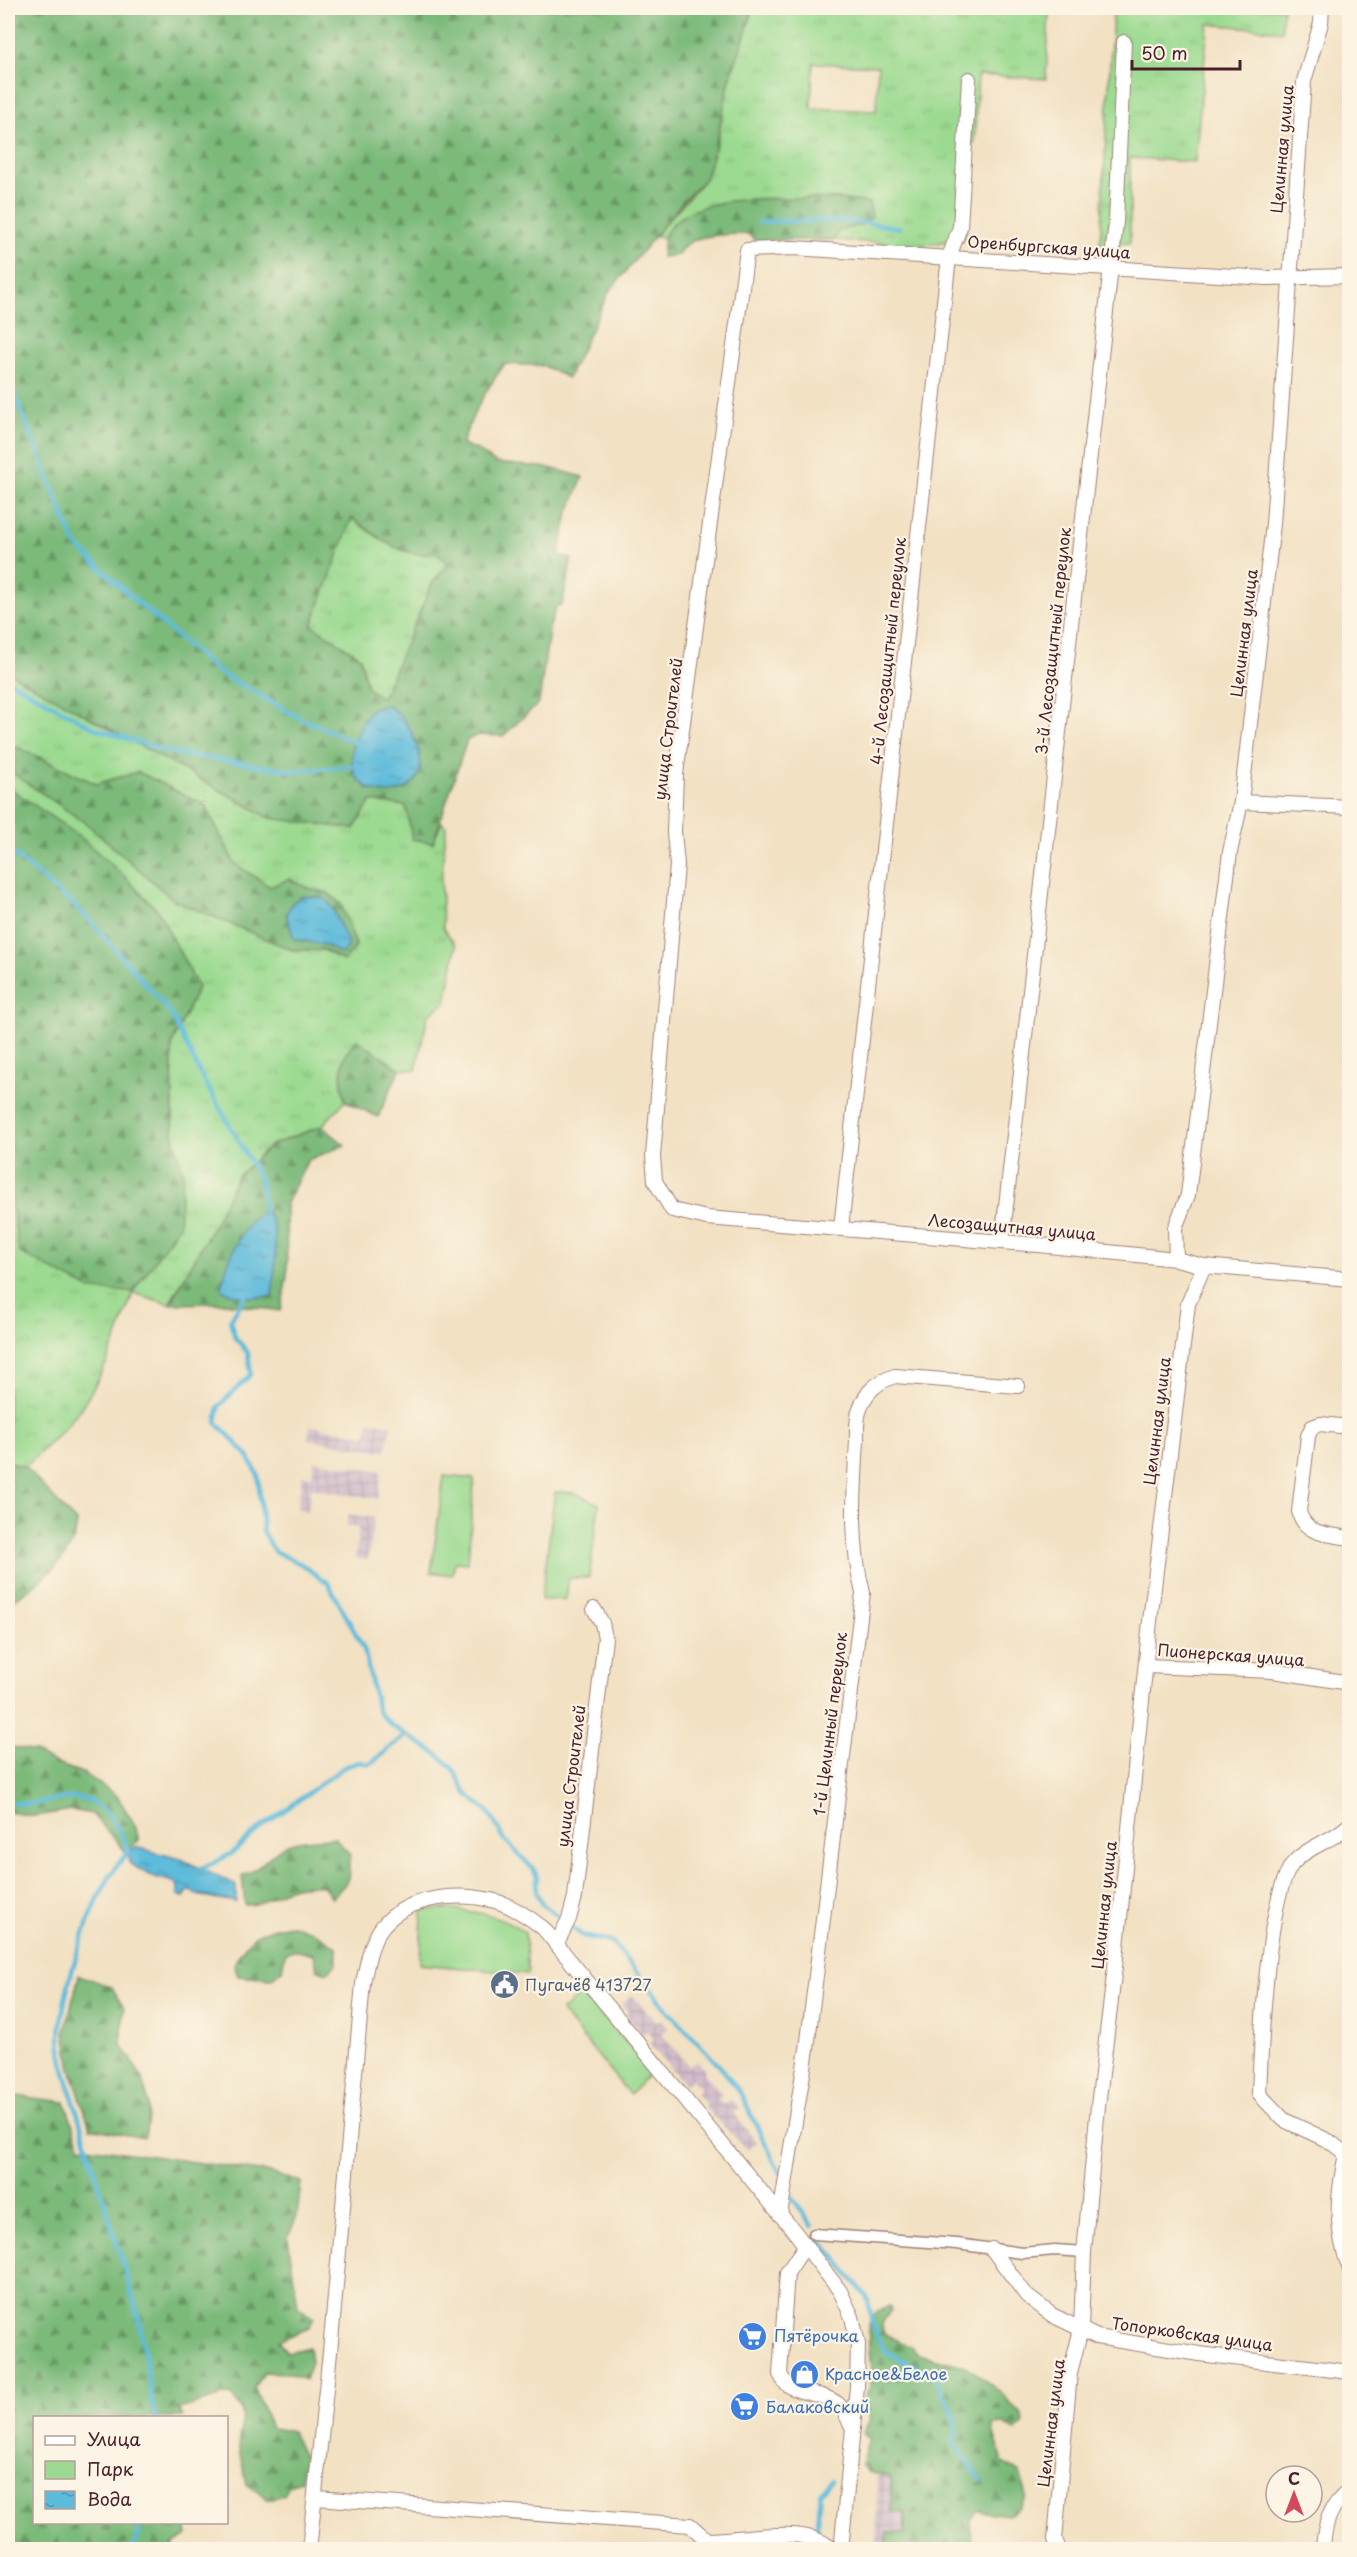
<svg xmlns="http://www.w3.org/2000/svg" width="1357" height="2557" font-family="'Playpen Sans',sans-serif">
<defs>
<pattern id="industrial-grid" width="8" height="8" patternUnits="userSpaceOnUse" patternTransform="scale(1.5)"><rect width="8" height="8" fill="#d1bdca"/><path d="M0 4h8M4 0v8" fill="none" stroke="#b5a2ae"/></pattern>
<pattern id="grass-tufts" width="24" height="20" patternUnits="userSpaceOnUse" patternTransform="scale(1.5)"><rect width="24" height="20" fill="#9bda90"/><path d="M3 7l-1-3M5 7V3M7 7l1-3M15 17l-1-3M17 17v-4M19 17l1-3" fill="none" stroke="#87bb7c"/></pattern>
<pattern id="forest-firs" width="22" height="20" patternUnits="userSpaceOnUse" patternTransform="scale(1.5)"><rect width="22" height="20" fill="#7cba7a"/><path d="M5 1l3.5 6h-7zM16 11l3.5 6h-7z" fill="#689764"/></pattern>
<pattern id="water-ripples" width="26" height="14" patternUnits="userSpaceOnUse" patternTransform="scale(1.5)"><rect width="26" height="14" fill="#5dbbdb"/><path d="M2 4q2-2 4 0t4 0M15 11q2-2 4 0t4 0" fill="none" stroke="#4f97b2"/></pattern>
</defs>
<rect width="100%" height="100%" fill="#fcf5e5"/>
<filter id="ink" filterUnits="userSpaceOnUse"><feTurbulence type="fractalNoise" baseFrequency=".0167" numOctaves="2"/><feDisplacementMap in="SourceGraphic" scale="12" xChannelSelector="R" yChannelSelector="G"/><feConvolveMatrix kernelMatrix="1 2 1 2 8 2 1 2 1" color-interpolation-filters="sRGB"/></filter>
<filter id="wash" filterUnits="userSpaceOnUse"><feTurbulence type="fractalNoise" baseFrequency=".008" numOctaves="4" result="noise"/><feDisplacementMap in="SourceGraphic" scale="24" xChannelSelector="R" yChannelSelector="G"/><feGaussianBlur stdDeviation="1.35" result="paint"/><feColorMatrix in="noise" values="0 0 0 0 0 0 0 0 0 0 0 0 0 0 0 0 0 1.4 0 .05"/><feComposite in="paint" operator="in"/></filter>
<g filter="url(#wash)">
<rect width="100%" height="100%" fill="#f2e1c3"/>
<g fill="url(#industrial-grid)">
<path d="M 369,1421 L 391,1425 L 386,1452 L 308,1439 L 310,1426 L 366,1435 Z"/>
<path d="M 314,1461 L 382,1471 L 378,1499 L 311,1488 L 308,1511 L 297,1509 L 302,1475 L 312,1476 Z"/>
<path d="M 348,1514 L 374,1518 L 368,1560 L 355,1558 L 359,1528 L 346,1526 Z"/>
<path d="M 632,1995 L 656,2022 L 660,2019 L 668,2028 L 661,2034 L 689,2066 L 697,2060 L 705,2070 L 703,2073 L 722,2094 L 717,2098 L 724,2105 L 731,2099 L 739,2108 L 733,2113 L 757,2142 L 748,2150 L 704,2107 L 706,2104 L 696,2093 L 701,2089 L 692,2079 L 685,2084 L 649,2044 L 654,2039 L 646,2031 L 642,2034 L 625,2014 L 628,2011 L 622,2004 Z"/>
<path d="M 877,2476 L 891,2476 L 891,2512 L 905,2512 L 905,2534 L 887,2547 L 876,2546 Z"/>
</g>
<g fill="url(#grass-tufts)" stroke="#727c5e" stroke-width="1.5" fill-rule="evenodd">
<path d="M 754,8 L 882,8 L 882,10 L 946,15 L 947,8 L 1049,8 L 1046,79 L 978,75 L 974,144 L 971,144 L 966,238 L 925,245 L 833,240 L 840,230 L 861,225 L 869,203 L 837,199 L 766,199 L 673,223 L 663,239 L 655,235 L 705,179 L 717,141 L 729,82 ZM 813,63 L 878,66 L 876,111 L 811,108 Z"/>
<path d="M 1052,8 L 1283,8 L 1282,31 L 1208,24 L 1195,162 L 1130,158 L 1130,243 L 1100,244 L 1113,12 Z"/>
<path d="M 351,518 C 379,538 401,559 437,553 L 448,564 L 433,582 L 382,698 L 367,688 L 360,657 L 312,625 Z"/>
<path d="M 8,672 L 270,818 L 371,801 L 407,806 L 432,843 L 442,822 L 446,827 L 441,882 L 443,928 L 456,946 L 446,1002 L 428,1015 L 416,1070 L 400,1069 L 357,1040 C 337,1058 340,1078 345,1101 L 322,1126 L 271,1145 L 237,1177 L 216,1221 L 169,1304 L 133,1293 C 119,1331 106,1372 82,1406 C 66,1429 45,1448 25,1467 L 8,1462 L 8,1181 L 20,1252 L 183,1174 L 173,1133 L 172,1044 L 198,987 L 158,911 L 123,875 L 79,836 L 8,787 L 8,770 L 87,824 L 174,900 L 292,950 L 324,950 L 344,961 L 356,945 L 341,904 L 327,892 L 310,889 L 289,879 L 270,887 L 235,864 L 205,805 L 138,772 L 96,784 L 8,743 Z"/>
</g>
<g fill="url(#forest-firs)" stroke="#636c52" stroke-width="1.5" fill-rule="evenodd">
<path d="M 8,8 L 754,8 L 729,82 L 717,141 L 705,179 L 684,200 L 609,292 L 568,378 L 544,366 L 505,364 C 486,389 471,415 462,445 L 477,450 L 496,463 L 551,468 L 583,477 L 568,514 L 559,555 L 572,559 L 562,605 L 556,607 L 549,630 L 539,703 L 503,736 L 479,735 L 467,740 L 433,843 L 412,839 L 406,806 L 371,801 L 354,829 L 270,818 L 8,672 ZM 352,518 C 380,538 400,559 437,553 L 448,564 L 433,582 L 382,698 L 367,688 L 360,657 L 312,625 Z"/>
<path d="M 837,199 L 869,203 L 872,217 L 861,225 L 840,230 L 833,240 L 755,240 L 748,234 C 725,235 689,232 678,255 L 662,257 C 663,251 662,243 664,238 C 682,188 793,199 837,199 Z"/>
<path d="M 8,743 L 96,784 L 138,772 L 205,805 L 235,864 L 270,887 L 289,879 L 310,889 L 326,892 L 341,904 L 356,946 L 344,961 L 324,950 L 292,950 L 174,900 L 87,824 L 8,770 Z"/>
<path d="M 8,787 L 79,836 L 123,875 L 158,911 L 198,987 L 172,1044 L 173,1133 L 183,1174 L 179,1226 L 133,1292 L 91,1290 L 19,1252 L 8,1181 Z"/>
<path d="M 357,1040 L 400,1069 L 378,1117 L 345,1101 C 340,1078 337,1058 357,1040 Z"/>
<path d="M 322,1126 L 345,1145 L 308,1160 L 286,1203 L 287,1276 L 281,1311 L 224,1303 L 170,1304 L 216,1221 L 237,1177 L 271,1145 Z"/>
<path d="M 8,1462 L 25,1467 L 77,1523 C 74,1561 36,1584 8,1604 Z"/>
<path d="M 8,1746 L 35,1752 L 54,1763 L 85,1774 L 117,1796 L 135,1825 L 139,1840 L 126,1852 L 92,1814 L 71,1810 L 36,1816 L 8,1812 Z"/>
<path d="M 335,1838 L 350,1855 L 348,1881 L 332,1898 L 324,1886 C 308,1885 296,1885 281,1892 C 267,1897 261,1906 245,1905 L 242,1876 C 261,1870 270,1852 288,1844 C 301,1838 321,1839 335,1838 Z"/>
<path d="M 293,1925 L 312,1931 L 337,1947 L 337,1964 L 326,1973 L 317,1969 L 314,1954 L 292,1950 L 285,1954 L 282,1970 L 271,1979 L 238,1976 L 234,1964 C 250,1933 260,1929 293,1925 Z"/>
<path d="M 79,1975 L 112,1987 L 124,2008 L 121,2045 C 144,2074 155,2101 144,2138 L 90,2128 L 71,2069 L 65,2031 Z"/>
<path d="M 8,2095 L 65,2102 L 80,2146 L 266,2172 L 301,2182 L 297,2216 L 288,2237 L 298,2307 L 314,2317 L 309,2328 L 278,2341 L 287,2353 L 309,2347 L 311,2362 L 305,2380 L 288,2373 L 264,2372 L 254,2387 L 271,2428 L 292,2431 L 304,2458 L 301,2479 L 289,2485 L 284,2495 L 268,2500 L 247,2484 C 244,2472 240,2459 239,2447 C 237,2424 253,2418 231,2395 C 212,2397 196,2406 178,2409 L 183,2417 L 34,2418 L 34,2522 L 185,2523 L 187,2536 L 172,2545 L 173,2549 L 8,2549 Z"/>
<path d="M 890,2306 L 891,2310 L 882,2323 L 883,2333 L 911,2347 L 918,2354 L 968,2367 L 1001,2393 L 1022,2415 L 1023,2425 L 1016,2430 L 1004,2424 L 993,2425 C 992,2439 1002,2448 1002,2462 L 1020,2473 L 1027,2496 L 1019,2508 L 1009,2515 L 977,2511 L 970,2521 L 973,2549 L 866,2549 L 865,2545 L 872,2543 L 876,2546 L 887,2547 L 887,2533 L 905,2533 L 905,2512 L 891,2512 L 891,2477 L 868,2472 L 861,2464 L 869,2440 L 863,2433 L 870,2419 C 857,2394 869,2399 871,2380 C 873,2356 856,2314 890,2306 Z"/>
</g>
<g fill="#9bda90" stroke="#727c5e" stroke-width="1.5">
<path d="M 444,1476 L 474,1479 L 468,1563 L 455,1562 L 452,1575 L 431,1572 Z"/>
<path d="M 555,1492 L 575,1493 L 599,1504 L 589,1578 L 569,1578 L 566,1599 L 541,1600 Z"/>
<path d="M 446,1909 C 478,1912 499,1913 525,1933 L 528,1974 L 420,1964 L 422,1910 Z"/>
<path d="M 581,1994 L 630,2046 L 649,2074 L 630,2095 L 561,2011 Z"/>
</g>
<g fill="url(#water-ripples)" stroke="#546d83" stroke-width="1.5">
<path d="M 387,705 C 404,716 412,730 418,749 C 441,817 301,808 372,708 Z"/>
<path d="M 303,896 L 324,898 L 332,907 L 349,945 L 342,954 L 325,945 L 294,939 L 286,914 L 293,902 Z"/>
<path d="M 265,1209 C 281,1228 275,1272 272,1296 C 255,1299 236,1298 221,1289 C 227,1260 240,1226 265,1209 Z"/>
<path d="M 135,1847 L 181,1859 L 236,1885 L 236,1902 L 201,1896 L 189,1890 L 184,1897 L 178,1895 L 178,1886 L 174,1882 L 151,1876 L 129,1863 L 129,1852 Z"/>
</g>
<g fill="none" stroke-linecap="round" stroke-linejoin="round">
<g stroke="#5dbbdb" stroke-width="4.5">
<path d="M 759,222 C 807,220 852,218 899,228"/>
<path d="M 8,378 L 75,544 L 134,599 L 217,671 L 298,717 L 354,742"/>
<path d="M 8,680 L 94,728 L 172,753 L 295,771 L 352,766"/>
<path d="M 8,849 L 84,914 L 170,1012 L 201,1075 L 260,1179 L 265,1209"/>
<path d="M 245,1296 L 230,1321 L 235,1337 L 248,1353 L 251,1374 L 219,1406 L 216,1422 L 248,1456 L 258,1475 L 263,1532 L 274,1551 L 301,1564 L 328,1583 L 364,1649 L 378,1712 L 392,1726 L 436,1753 L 452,1767 L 467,1795 L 487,1810 L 505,1840 L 534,1870 L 537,1877 L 536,1892 L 543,1905 L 562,1919"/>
<path d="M 8,1802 C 36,1807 42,1800 68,1798 C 102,1795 119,1825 129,1852 C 95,1882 61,1991 60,2037 C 60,2047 63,2059 64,2069 L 138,2314 L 155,2418"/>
<path d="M 203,1868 L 231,1854 L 259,1829 L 344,1767 L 360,1762 L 370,1764 L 406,1735"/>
<path d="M 572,1928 L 583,1936 L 612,1942 L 669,2012 L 724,2071 L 741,2094 L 780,2173"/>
<path d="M 792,2197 L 812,2226"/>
<path d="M 821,2240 L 867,2297 L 876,2336 L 886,2351 L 928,2373 L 938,2382 L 956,2420 L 954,2443 L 980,2479"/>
<path d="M 816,2531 L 820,2493 L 831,2481"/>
<path d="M 133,2550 L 141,2522"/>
</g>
</g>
</g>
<g filter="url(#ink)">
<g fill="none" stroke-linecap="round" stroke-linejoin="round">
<defs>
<path id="pedestrian" d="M 814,2234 L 957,2244 L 1022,2253 L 1055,2250 L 1084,2252"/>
<g id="minor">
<path d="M 1350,276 L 1266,278 L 794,248 L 747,250 L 676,774 L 674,832 L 677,865 L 653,1156 L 655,1181 L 672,1210 L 707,1218 L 1039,1245 L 1176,1259 L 1204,1266 L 1350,1279"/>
<path d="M 1241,802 L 1350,807"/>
<path d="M 841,1228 L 949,257 L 960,227 L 969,79"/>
<path d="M 1002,1242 L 1116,222 L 1124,42"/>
<path d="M 1176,1259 L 1175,1228 L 1188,1195 L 1230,852 L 1241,802 L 1273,524 L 1304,81 L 1321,23 L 1322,8"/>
<path d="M 1350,1427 L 1320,1424 L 1312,1427 L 1308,1436 L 1299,1511 C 1304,1535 1328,1534 1350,1538"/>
<path d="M 1146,1666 L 1273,1671 L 1350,1683"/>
<path d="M 556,1945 L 569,1919 L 575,1897 L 605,1638 L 602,1623 L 594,1609"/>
<path d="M 1350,2151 L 1346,2154 C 1337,2197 1334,2227 1350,2270"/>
<path d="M 1346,2154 L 1329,2141 L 1284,2120 L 1259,2094 C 1261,2051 1266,1886 1296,1860 C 1311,1845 1335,1840 1350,1824"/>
<path d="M 780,2215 L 807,2049 L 863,1593 C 850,1545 854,1490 857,1441 C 857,1431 856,1418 860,1409 C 866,1391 877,1382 895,1376 L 1018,1386"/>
<path d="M 805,2246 L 787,2273 L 780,2374 C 790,2398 820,2389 838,2404 C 845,2410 848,2420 853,2428"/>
<path d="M 992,2249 L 1027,2296 L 1052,2315 L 1097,2337 L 1199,2354 L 1350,2372"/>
<path d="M 316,2498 L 690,2525 L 707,2540 C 742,2541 805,2522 833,2550"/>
<path d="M 309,2550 L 330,2352 L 363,1983 C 367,1964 370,1943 382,1927 C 408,1895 459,1892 495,1901 C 513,1906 529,1917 543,1928 L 794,2231 L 840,2291 L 852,2317 L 858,2344 L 857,2387 L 841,2550"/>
<path d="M 1059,2550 L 1055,2539 L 1070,2373 L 1081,2329 L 1084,2252 L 1098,2106 L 1115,1967 L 1150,1621 L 1188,1304 L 1204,1266"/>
<path d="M 1323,2550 C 1324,2526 1329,2505 1350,2490"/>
</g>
</defs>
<use href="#pedestrian" stroke="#9e8077" stroke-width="13"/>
<use href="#minor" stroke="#9e8077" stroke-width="16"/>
<use href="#pedestrian" stroke="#fff" stroke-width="10"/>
<use href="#minor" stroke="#fff" stroke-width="14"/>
</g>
</g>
<defs>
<symbol id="civic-disc" viewBox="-11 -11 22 22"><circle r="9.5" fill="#5c6f8a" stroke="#fcf5e5"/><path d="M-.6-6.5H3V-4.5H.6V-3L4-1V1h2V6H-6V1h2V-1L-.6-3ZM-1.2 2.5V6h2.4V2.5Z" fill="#fff"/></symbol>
<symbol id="supermarket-disc" viewBox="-11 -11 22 22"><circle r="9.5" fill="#3f7fe0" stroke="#fcf5e5"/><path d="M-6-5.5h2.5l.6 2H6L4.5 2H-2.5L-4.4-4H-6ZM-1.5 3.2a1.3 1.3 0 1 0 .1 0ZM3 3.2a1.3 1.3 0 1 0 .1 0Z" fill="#fff"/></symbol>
<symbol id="shop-disc" viewBox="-11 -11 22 22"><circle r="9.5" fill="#3f7fe0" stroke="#fcf5e5"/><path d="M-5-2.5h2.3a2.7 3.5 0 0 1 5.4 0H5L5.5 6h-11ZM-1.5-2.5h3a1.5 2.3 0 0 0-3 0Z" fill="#fff"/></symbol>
</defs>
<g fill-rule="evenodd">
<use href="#civic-disc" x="488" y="1968" width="33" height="33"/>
<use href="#supermarket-disc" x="736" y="2320" width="33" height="33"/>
<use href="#shop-disc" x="788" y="2358" width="33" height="33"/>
<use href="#supermarket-disc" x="728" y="2390" width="33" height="33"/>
</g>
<g text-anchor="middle" stroke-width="4.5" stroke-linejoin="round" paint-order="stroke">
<g font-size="16" fill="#4a1f2b" stroke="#fcf5e5">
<text transform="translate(1282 149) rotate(-85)" y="6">Целинная улица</text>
<text transform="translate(1049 247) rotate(4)" y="6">Оренбургская улица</text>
<text transform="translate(1244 633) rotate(-83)" y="6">Целинная улица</text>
<text transform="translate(1053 641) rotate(-84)" y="6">3-й Лесозащитный переулок</text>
<text transform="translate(888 651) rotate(-84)" y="6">4-й Лесозащитный переулок</text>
<text transform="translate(668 729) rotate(-83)" y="6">улица Строителей</text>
<text transform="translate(1012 1227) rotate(5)" y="6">Лесозащитная улица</text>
<text transform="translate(1157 1421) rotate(-83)" y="6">Целинная улица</text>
<text transform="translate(1231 1655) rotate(4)" y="6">Пионерская улица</text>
<text transform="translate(830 1724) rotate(-83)" y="6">1-й Целинный переулок</text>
<text transform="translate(571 1776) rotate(-83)" y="6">улица Строителей</text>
<text transform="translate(1104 1905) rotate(-84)" y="6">Целинная улица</text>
<text transform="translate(1192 2334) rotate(8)" y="6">Топорковская улица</text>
<text transform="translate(1051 2423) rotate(-83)" y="6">Целинная улица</text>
</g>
<g font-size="16" fill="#4e5e75" stroke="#fcf5e5" text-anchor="start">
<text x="525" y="1991">Пугачёв 413727</text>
</g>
<g font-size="16" fill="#366cbe" stroke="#fcf5e5" text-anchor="start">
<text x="774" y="2342">Пятёрочка</text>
<text x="825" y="2380">Красное&amp;Белое</text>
<text x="766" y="2413">Балаковский</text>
</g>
</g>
<rect width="1357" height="2557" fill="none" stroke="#fcf5e5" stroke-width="30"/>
<rect x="33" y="2416" width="195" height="108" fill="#fcf5e5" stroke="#b59f9b" stroke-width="1.5"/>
<rect x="45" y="2436" width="30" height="9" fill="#ffffff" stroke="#b59f9b" stroke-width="1.5"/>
<text x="87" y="2446" font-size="18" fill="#4a1f2b">Улица</text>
<rect x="45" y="2461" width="30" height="18" fill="#9bda90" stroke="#b59f9b" stroke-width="1.5"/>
<text x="87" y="2476" font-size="18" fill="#4a1f2b">Парк</text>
<rect x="45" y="2491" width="30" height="18" fill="url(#water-ripples)" stroke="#b59f9b" stroke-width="1.5"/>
<text x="87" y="2506" font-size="18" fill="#4a1f2b">Вода</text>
<g transform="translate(1294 2494)"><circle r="28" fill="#fcf5e5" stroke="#b59f9b" stroke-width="1.5"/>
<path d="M0-4.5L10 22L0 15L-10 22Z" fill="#d1495b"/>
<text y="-9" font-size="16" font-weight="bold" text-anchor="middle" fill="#4a1f2b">С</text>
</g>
<path d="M1132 60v9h108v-9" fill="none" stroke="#4a1f2b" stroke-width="3"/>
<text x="1141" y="60" font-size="18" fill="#4a1f2b" stroke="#fcf5e5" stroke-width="4.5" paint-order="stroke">50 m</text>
</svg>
